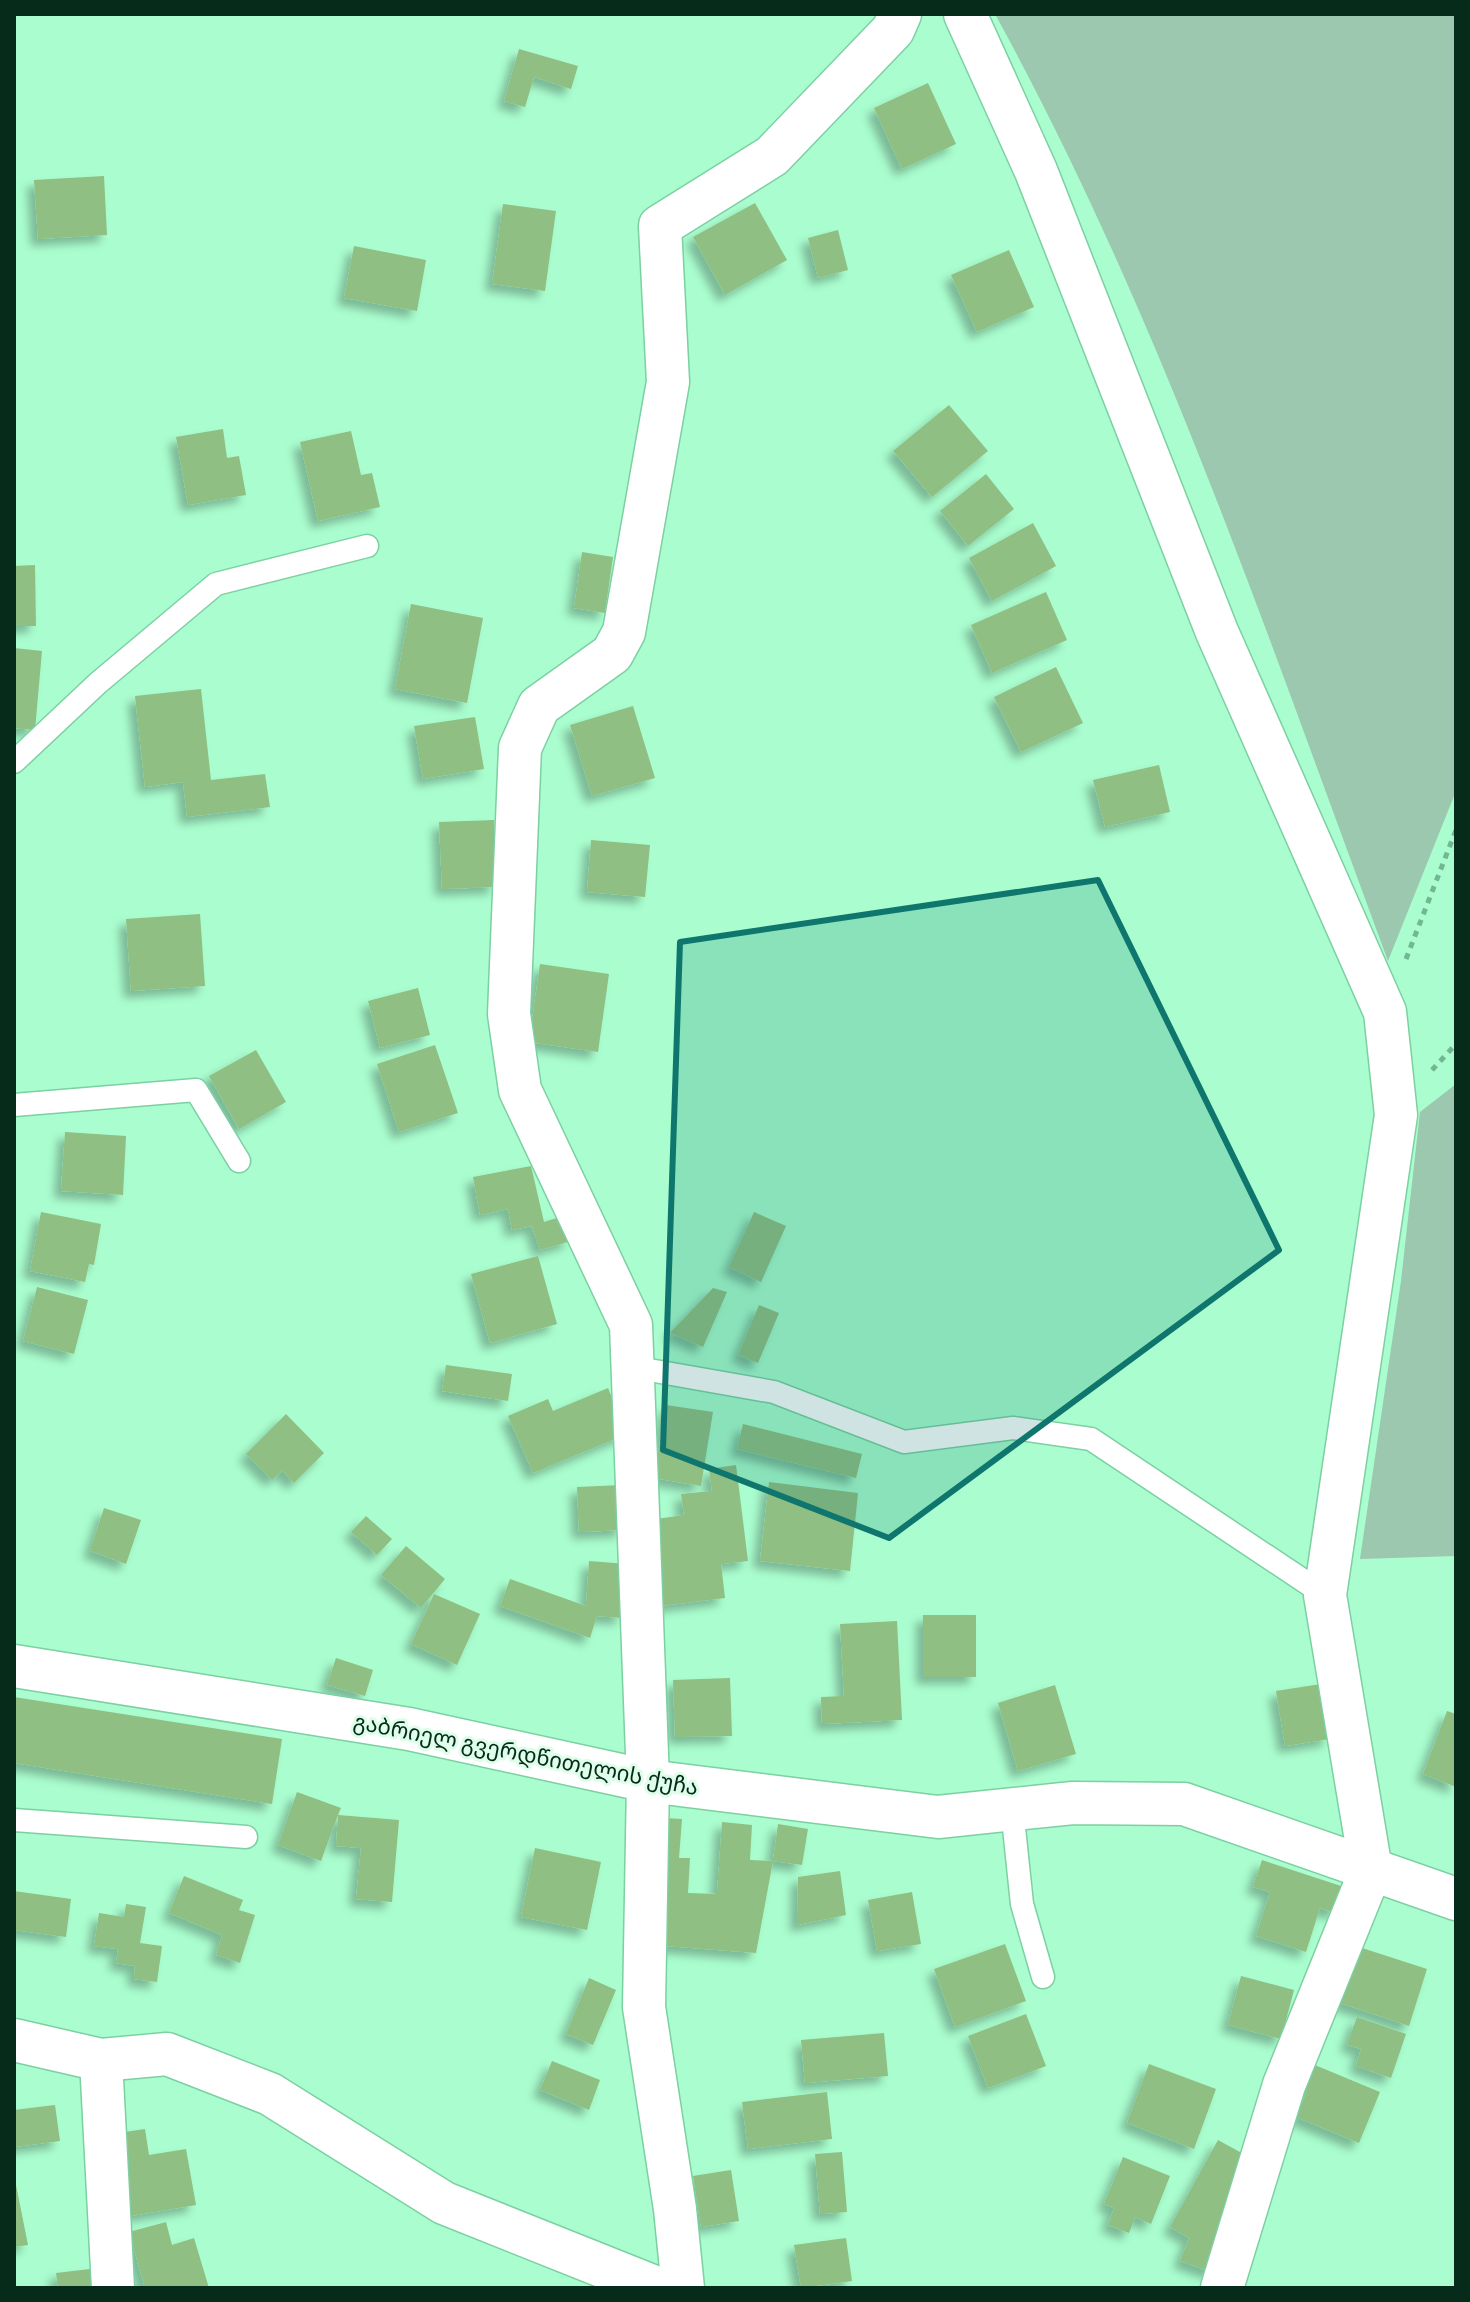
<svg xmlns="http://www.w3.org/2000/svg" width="1470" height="2302" font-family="'Fira Sans Condensed','Noto Sans Georgian',sans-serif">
<defs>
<filter id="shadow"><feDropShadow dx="-7" dy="7" stdDeviation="4" flood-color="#0004"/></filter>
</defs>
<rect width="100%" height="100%" fill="#a9fdce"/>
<g fill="#9bc8ae">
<path d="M 995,14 L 1456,14 L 1456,791 L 1388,961 C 1269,641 1160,314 995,14 Z"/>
<path d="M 1456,1084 L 1456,1556 L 1360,1559 L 1401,1281 L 1420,1112 Z"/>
</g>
<g fill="#8fbf82" filter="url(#shadow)">
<path d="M 519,49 L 578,66 L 571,89 L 534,77 L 525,107 L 504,101 Z"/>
<path d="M 928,83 L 956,144 L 902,169 L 874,108 Z"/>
<path d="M 104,176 L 107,235 L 38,239 L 34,180 Z"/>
<path d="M 755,203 L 787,260 L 725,295 L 693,237 Z"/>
<path d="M 503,204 L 556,211 L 545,291 L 492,284 Z"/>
<path d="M 838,230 L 848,270 L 818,278 L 808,238 Z"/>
<path d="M 354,246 L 426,260 L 417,311 L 344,298 Z"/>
<path d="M 1009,250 L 1034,307 L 977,332 L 951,275 Z"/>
<path d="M 949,405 L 988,451 L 932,497 L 893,451 Z"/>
<path d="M 223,429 L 227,458 L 239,456 L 246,495 L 188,505 L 176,437 Z"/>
<path d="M 351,431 L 361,475 L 372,473 L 380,507 L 318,521 L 300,442 Z"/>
<path d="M 986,474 L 1014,509 L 968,546 L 940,511 Z"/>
<path d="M 1033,523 L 1056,566 L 992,601 L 969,558 Z"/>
<path d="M 582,552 L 613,557 L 605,613 L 574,608 Z"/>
<path d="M 35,565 L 36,626 L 14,626 L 14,566 Z"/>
<path d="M 1046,592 L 1067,640 L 992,673 L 971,625 Z"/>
<path d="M 411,604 L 483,618 L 467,703 L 395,689 Z"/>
<path d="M 14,648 L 42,651 L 35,730 L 14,728 Z"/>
<path d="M 1056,667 L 1083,723 L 1021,752 L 994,697 Z"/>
<path d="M 201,689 L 211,780 L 265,774 L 270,807 L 187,817 L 183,782 L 145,787 L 135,696 Z"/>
<path d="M 633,706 L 655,778 L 592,796 L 570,725 Z"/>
<path d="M 475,717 L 484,769 L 423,779 L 414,726 Z"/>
<path d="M 1159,765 L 1170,812 L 1105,827 L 1093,780 Z"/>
<path d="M 494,820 L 496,887 L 442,889 L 439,822 Z"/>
<path d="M 591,840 L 650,845 L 645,897 L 587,892 Z"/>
<path d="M 200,914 L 205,986 L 131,991 L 126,919 Z"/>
<path d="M 540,964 L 609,974 L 598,1052 L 529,1042 Z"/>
<path d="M 418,988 L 430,1035 L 380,1048 L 368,1001 Z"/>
<path d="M 435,1045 L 458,1113 L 399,1132 L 377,1064 Z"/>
<path d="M 256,1050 L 286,1102 L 239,1129 L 209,1076 Z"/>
<path d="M 65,1132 L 126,1136 L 123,1195 L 61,1191 Z"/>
<path d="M 531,1166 L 544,1222 L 563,1216 L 571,1241 L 540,1250 L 532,1226 L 512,1230 L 508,1209 L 480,1215 L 473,1177 Z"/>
<path d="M 41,1212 L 101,1224 L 94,1265 L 89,1264 L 85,1282 L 30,1271 Z"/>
<path d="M 754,1212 L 786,1226 L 761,1282 L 729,1267 Z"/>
<path d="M 538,1256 L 557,1324 L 490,1343 L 471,1274 Z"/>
<path d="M 37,1287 L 88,1300 L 74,1354 L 23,1341 Z"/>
<path d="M 713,1288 L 727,1292 L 703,1347 L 670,1333 Z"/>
<path d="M 759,1305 L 779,1313 L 758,1363 L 738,1355 Z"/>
<path d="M 446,1365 L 512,1374 L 508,1401 L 442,1391 Z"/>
<path d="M 608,1388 L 627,1434 L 533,1473 L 508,1416 L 548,1399 L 553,1411 Z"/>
<path d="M 666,1405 L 713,1412 L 701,1486 L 654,1478 Z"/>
<path d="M 286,1414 L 324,1453 L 294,1483 L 282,1471 L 272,1480 L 246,1454 Z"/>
<path d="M 743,1424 L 862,1454 L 856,1478 L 737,1449 Z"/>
<path d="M 736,1465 L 748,1561 L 721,1564 L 725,1598 L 661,1606 L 650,1520 L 684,1515 L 681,1494 L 712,1491 L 709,1469 Z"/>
<path d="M 769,1482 L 858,1493 L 850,1571 L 760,1561 Z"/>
<path d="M 622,1485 L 624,1530 L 579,1532 L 577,1487 Z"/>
<path d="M 104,1508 L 141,1520 L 126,1564 L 90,1551 Z"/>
<path d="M 366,1516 L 392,1539 L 377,1555 L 351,1532 Z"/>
<path d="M 406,1546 L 445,1579 L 421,1608 L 381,1575 Z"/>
<path d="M 589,1561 L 627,1564 L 622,1618 L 597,1616 L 590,1638 L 500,1606 L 510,1579 L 586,1606 Z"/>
<path d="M 434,1594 L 480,1614 L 457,1665 L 411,1644 Z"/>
<rect x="923" y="1615" width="53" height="62"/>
<path d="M 897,1621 L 902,1720 L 822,1724 L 821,1697 L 844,1696 L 840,1624 Z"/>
<path d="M 336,1658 L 373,1670 L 365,1696 L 327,1685 Z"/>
<path d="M 730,1678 L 732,1736 L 675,1737 L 673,1680 Z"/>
<path d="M 1321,1684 L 1330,1739 L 1285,1746 L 1276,1691 Z"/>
<path d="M 1055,1685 L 1076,1754 L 1018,1771 L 998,1703 Z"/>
<path d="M 14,1697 L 282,1739 L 272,1804 L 14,1763 Z"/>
<path d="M 1447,1711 L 1456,1714 L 1456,1787 L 1423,1774 Z"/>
<path d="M 297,1792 L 341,1808 L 338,1815 L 399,1820 L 392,1902 L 356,1899 L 361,1848 L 336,1846 L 338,1815 L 321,1861 L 278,1845 Z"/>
<path d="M 665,1818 L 682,1819 L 679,1858 L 690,1858 L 688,1893 L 717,1894 L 722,1822 L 752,1825 L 750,1860 L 773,1861 L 756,1953 L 666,1946 L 667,1926 L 657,1925 Z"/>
<path d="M 778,1824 L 808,1829 L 802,1865 L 773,1861 Z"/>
<path d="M 535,1848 L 601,1862 L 587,1930 L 521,1917 Z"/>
<path d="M 1262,1860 L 1344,1887 L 1336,1913 L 1320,1908 L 1306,1952 L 1256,1936 L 1270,1892 L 1253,1887 Z"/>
<path d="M 840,1871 L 846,1915 L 797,1925 L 798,1877 Z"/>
<path d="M 184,1876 L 243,1900 L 239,1910 L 255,1915 L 240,1963 L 216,1955 L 222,1935 L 169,1913 Z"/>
<path d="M 14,1891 L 71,1899 L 66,1937 L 14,1930 Z"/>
<path d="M 912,1892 L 921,1944 L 877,1951 L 868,1900 Z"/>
<path d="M 126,1904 L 146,1907 L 140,1943 L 162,1946 L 157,1982 L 134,1979 L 135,1966 L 116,1963 L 118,1949 L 94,1946 L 99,1913 L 124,1917 Z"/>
<path d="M 1005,1944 L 1026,2001 L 955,2027 L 934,1969 Z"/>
<path d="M 1359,1947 L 1427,1969 L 1409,2026 L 1340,2003 Z"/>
<path d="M 1241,1976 L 1294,1990 L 1281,2039 L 1228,2025 Z"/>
<path d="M 589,1978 L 616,1990 L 593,2045 L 566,2034 Z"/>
<path d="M 1026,2014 L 1046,2066 L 988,2088 L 968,2036 Z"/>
<path d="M 1357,2017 L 1406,2034 L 1391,2078 L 1356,2066 L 1361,2049 L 1347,2045 Z"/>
<path d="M 884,2033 L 888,2076 L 805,2083 L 801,2040 Z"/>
<path d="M 552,2061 L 600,2080 L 589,2110 L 540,2090 Z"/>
<path d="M 1310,2063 L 1380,2092 L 1359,2143 L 1296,2117 L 1307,2091 L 1300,2088 Z"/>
<path d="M 1149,2064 L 1216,2089 L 1194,2149 L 1127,2123 Z"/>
<path d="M 827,2092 L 832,2139 L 748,2149 L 742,2102 Z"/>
<path d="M 55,2105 L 60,2141 L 14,2147 L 14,2110 Z"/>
<path d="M 145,2129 L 149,2155 L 186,2149 L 196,2205 L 131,2216 L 118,2133 Z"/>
<path d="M 1218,2140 L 1249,2157 L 1214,2273 L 1180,2261 L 1189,2238 L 1170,2227 Z"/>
<path d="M 842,2152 L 847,2212 L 820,2214 L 815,2154 Z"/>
<path d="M 1123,2157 L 1170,2176 L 1151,2224 L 1135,2217 L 1129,2233 L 1108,2225 L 1114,2208 L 1104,2204 Z"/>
<path d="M 731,2170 L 739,2221 L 701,2227 L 693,2176 Z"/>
<path d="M 14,2175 L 28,2245 L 14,2247 Z"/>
<path d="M 166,2222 L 172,2245 L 194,2238 L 209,2288 L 145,2288 L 129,2232 Z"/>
<path d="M 846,2238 L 852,2281 L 801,2288 L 794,2245 Z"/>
<path d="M 90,2269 L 93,2288 L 58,2288 L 56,2273 Z"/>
</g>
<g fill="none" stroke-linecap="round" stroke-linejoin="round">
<defs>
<g id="lane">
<path d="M 14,762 L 98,683 L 216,584 L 367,546"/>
<path d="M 14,1105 L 196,1090 L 239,1161"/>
<path d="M 632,1367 L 774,1392 L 904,1442 L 1013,1428 L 1091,1439 L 1325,1595"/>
<path d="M 1012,1809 L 1022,1904 L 1043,1977"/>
<path d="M 14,1820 L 246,1837"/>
</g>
<g id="street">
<path d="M 965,14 L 1036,171 L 1217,632 L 1385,1012 L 1396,1115 L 1325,1595 L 1371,1870 L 1284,2085 L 1222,2288"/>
<path d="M 14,1666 L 409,1729 L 648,1781 L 938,1817 L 1073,1803 L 1184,1804 L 1456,1899"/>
<path d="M 14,2040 L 101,2060 L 167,2054 L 270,2094 L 444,2203 L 657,2288"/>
<path d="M 101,2060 L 113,2288"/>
<path d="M 683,2288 L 675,2209 L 644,2007 L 648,1781 L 631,1325 L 520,1090 L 509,1014 L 520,748 L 539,706 L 612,654 L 624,632 L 668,382 L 660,226 L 772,156 L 893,30 L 900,14"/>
</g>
</defs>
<use href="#lane" stroke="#7cd0a2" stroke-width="25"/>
<use href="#street" stroke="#7cd0a2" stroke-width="45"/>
<g stroke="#73b792" stroke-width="5" stroke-dasharray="6 6" stroke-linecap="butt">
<path d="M 1406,959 L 1456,830"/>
<path d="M 1432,1070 L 1456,1044"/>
</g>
<use href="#lane" stroke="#fff" stroke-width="22"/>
<use href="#street" stroke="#fff" stroke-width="42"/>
</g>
<path fill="#0f766e" fill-opacity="0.2" stroke="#0f766e" stroke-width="6" stroke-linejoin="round" d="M 1098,880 L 1279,1250 L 889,1538 L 663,1450 L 680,942 Z"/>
<g text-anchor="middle" stroke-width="6" stroke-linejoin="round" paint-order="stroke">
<g font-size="22" fill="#062b1a" stroke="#defeea">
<text transform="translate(526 1754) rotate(11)" y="8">გაბრიელ გვერდწითელის ქუჩა</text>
</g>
</g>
<rect width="1470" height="2302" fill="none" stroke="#062b1a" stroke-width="32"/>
</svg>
